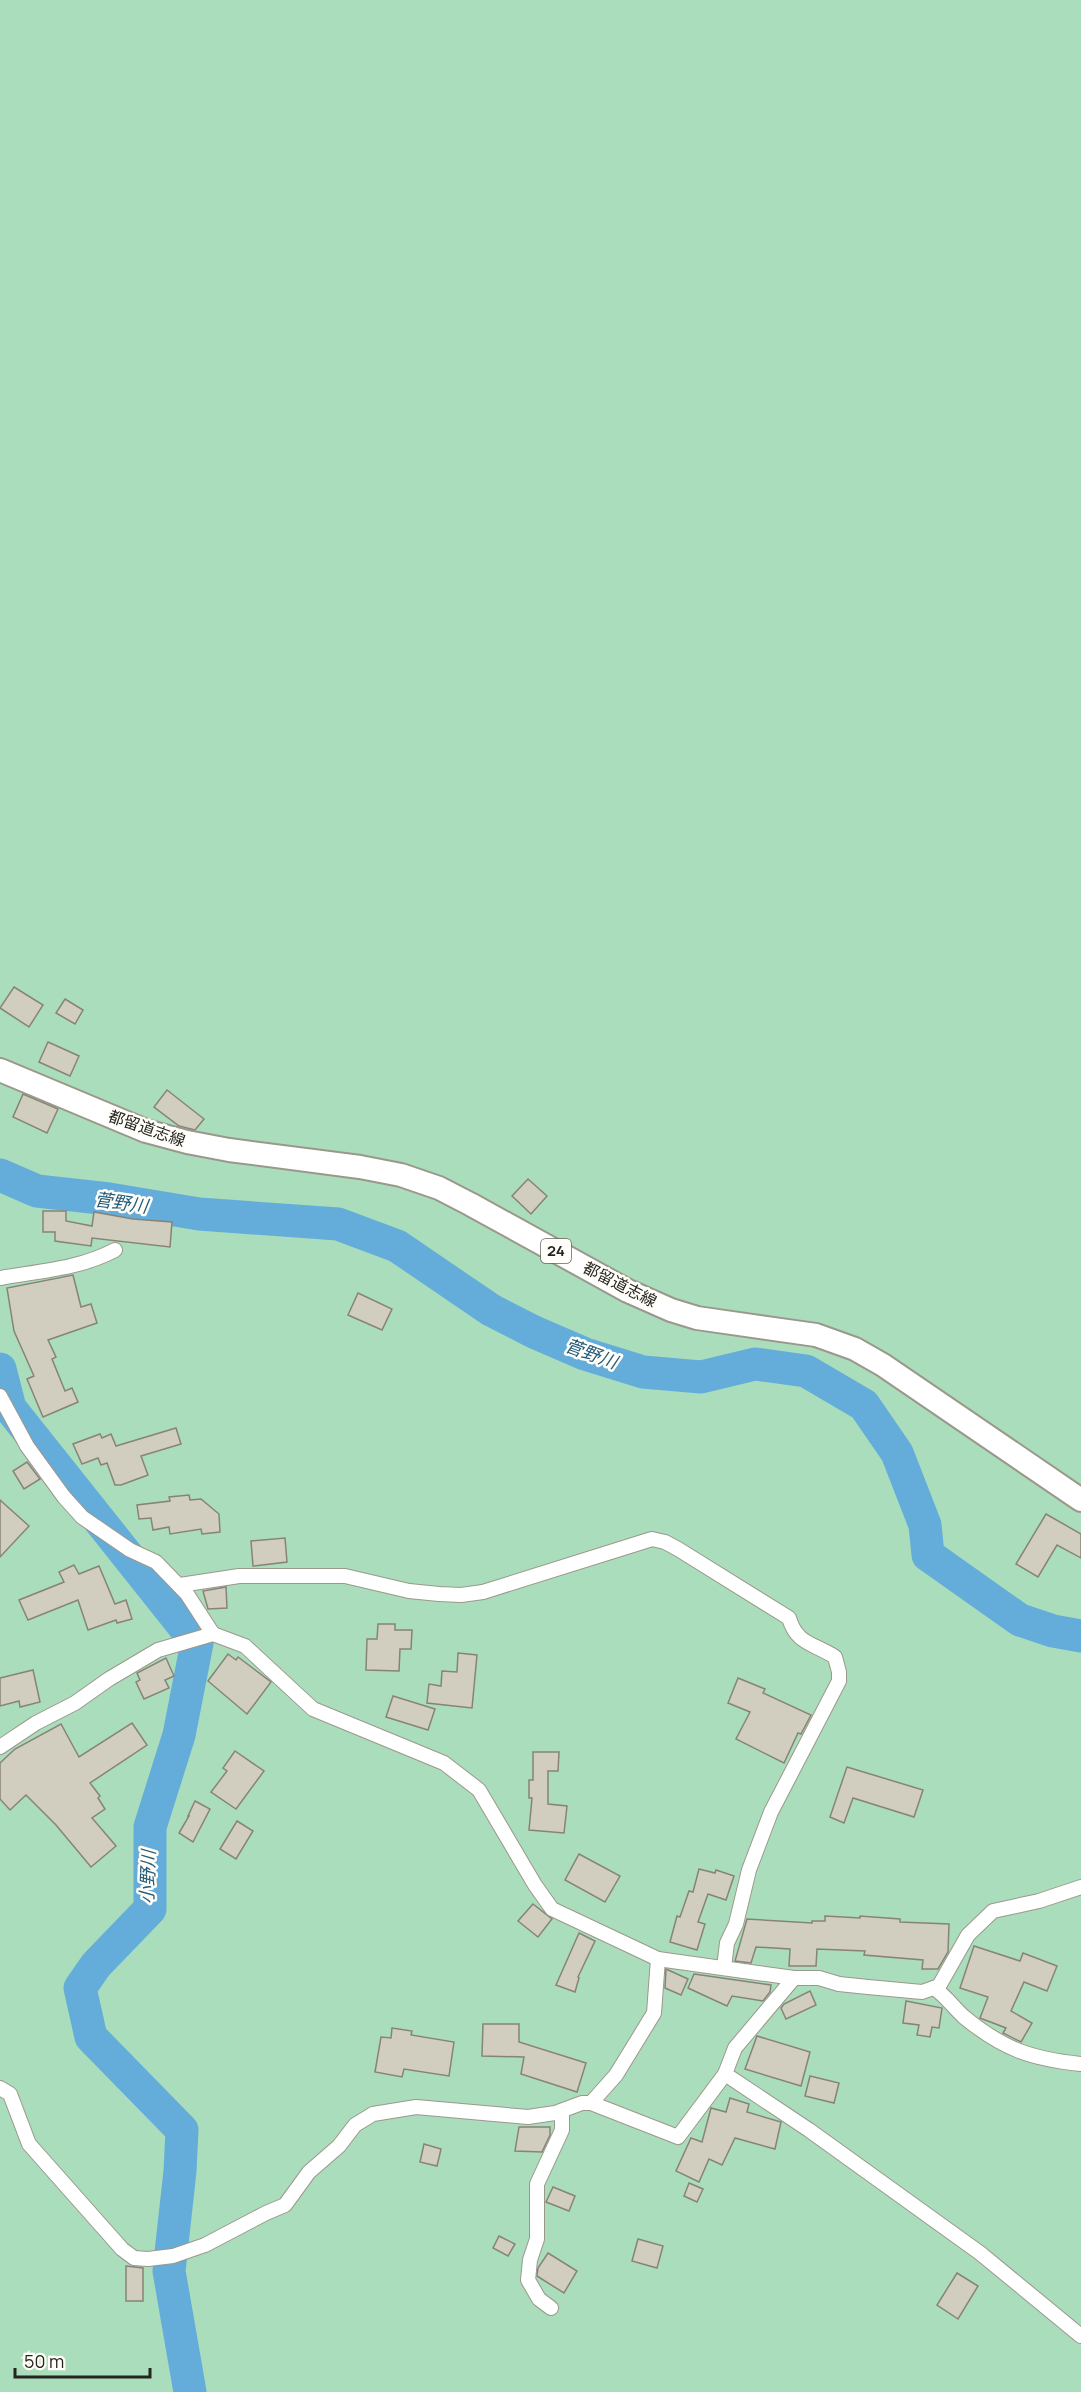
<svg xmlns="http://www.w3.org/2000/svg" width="1081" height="2392" font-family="Manrope,'Noto Sans JP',sans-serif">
<rect width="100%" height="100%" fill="#f4f0e2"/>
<rect fill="#a9ddbb" x="0" y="0" width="1081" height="2392"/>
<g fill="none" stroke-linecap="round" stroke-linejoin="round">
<g stroke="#64adda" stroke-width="33">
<path d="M 0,1175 L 37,1191 L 109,1199 L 199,1214 L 338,1224 L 397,1246 L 491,1310 L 534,1332 L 585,1354 L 643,1372 L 701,1377 L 755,1364 L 806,1371 L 864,1405 L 897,1453 L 925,1525 L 928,1555 L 1020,1620 L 1053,1631 L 1081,1636"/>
<path d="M 0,1369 L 10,1408 L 197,1643 L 179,1735 L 150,1827 L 150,1909 L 96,1965 L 80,1988 L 91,2037 L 182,2130 L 180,2171 L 169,2271 L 190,2392"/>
</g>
</g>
<g fill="#d1cec0" stroke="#878477" stroke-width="1.5">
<path d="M 14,987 L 43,1005 L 29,1027 L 0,1008 Z"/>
<path d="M 65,999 L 83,1010 L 75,1024 L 56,1013 Z"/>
<path d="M 48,1042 L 79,1056 L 70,1076 L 39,1062 Z"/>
<path d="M 167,1090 L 204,1119 L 195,1130 L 179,1126 L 154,1107 Z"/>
<path d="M 23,1094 L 58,1109 L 47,1133 L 13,1117 Z"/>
<path d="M 528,1179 L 547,1196 L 531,1214 L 512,1196 Z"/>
<path d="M 43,1211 L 66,1211 L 66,1221 L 92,1226 L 94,1212 L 133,1219 L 172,1222 L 170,1247 L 92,1238 L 91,1246 L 55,1241 L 55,1232 L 43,1232 Z"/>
<path d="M 73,1275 L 81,1307 L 91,1304 L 97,1323 L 48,1340 L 56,1357 L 52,1359 L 65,1391 L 72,1388 L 78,1402 L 43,1417 L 27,1379 L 34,1376 L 14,1331 L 7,1288 Z"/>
<path d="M 358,1293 L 392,1309 L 382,1330 L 348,1315 Z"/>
<path d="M 176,1428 L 181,1444 L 141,1456 L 148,1475 L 121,1485 L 115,1485 L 107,1463 L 101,1465 L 98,1458 L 82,1464 L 73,1444 L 100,1434 L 102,1438 L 111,1434 L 116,1446 Z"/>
<path d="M 27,1462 L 40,1479 L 24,1489 L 13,1471 Z"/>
<path d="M 189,1495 L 190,1500 L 201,1499 L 219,1514 L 220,1532 L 202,1534 L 201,1529 L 170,1534 L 169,1527 L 153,1530 L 151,1518 L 139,1519 L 137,1505 L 170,1501 L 169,1497 Z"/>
<path d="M 0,1500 L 29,1526 L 0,1557 Z"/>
<path d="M 1046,1514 L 1081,1534 L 1081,1558 L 1057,1545 L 1038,1577 L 1016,1564 Z"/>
<path d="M 285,1538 L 287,1562 L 253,1566 L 251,1541 Z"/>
<path d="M 74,1565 L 79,1574 L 99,1566 L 115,1604 L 126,1600 L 132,1619 L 117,1623 L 116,1620 L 88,1630 L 78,1600 L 28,1620 L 19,1600 L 64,1582 L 59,1572 Z"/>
<path d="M 226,1587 L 227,1608 L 208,1609 L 203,1591 Z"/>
<path d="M 378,1624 L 395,1624 L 395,1630 L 412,1630 L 411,1649 L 400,1649 L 399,1671 L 366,1670 L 367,1639 L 377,1639 Z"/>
<path d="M 458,1653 L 477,1655 L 472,1708 L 427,1703 L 429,1684 L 441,1686 L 442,1671 L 457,1672 Z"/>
<path d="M 228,1654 L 236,1660 L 238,1657 L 271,1682 L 247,1714 L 208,1681 Z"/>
<path d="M 166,1658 L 174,1676 L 165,1680 L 169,1688 L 144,1699 L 136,1682 L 140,1680 L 137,1673 Z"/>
<path d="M 33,1670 L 40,1702 L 20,1707 L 19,1701 L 0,1706 L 0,1678 Z"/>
<path d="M 738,1678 L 765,1689 L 763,1693 L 811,1715 L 801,1734 L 798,1733 L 784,1763 L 736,1739 L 750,1712 L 728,1703 Z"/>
<path d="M 393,1696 L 435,1709 L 428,1730 L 386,1717 Z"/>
<path d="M 132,1723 L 147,1745 L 90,1783 L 100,1796 L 98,1798 L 105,1809 L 92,1818 L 116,1846 L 91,1867 L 56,1825 L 26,1795 L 10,1810 L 0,1799 L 0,1763 L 15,1749 L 61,1724 L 79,1757 Z"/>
<path d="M 235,1751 L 264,1771 L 236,1809 L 211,1792 L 227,1771 L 223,1768 Z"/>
<path d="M 533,1752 L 559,1752 L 558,1771 L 548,1771 L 548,1804 L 567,1806 L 564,1833 L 529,1830 L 532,1798 L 529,1798 L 529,1780 L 533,1780 Z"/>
<path d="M 847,1767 L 923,1790 L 914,1817 L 853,1798 L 844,1823 L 830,1817 Z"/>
<path d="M 195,1801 L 210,1809 L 193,1842 L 179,1833 L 189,1816 L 188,1816 Z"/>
<path d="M 237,1821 L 253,1831 L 236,1859 L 220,1849 Z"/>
<path d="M 579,1854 L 620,1876 L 605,1902 L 565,1880 Z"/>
<path d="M 699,1869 L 715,1873 L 716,1870 L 734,1876 L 726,1900 L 708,1894 L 698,1922 L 705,1924 L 697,1950 L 670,1942 L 677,1916 L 680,1917 L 689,1891 L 693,1892 Z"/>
<path d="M 533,1904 L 552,1919 L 538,1937 L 518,1921 Z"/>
<path d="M 825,1916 L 860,1918 L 860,1916 L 900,1919 L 900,1922 L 949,1924 L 948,1952 L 938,1969 L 922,1969 L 923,1960 L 864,1955 L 865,1951 L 817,1949 L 816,1966 L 789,1966 L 790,1949 L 756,1947 L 751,1963 L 735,1961 L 747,1919 L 812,1923 L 812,1921 L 825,1921 Z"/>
<path d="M 579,1933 L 595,1941 L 578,1977 L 579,1978 L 575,1992 L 556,1985 Z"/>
<path d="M 974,1946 L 1020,1961 L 1023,1953 L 1057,1966 L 1047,1991 L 1024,1982 L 1011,2011 L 1032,2023 L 1021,2042 L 1003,2033 L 1006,2028 L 980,2018 L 988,1997 L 960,1988 Z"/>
<path d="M 666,1969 L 688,1979 L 681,1995 L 665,1988 Z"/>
<path d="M 694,1974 L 771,1985 L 770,1992 L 763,2001 L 732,1996 L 727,2006 L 688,1988 Z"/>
<path d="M 810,1991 L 816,2005 L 786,2019 L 781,2008 L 784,2004 Z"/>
<path d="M 906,2001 L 942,2008 L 939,2028 L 932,2027 L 930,2037 L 917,2035 L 919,2025 L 903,2023 Z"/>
<path d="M 483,2024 L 519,2024 L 519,2042 L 586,2063 L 577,2092 L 521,2074 L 524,2057 L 482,2056 Z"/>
<path d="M 392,2028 L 412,2031 L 411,2035 L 454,2042 L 449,2076 L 404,2069 L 402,2077 L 375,2072 L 381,2037 L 391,2038 Z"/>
<path d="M 757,2036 L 810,2052 L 801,2086 L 745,2069 Z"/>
<path d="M 810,2076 L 839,2083 L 834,2103 L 805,2096 Z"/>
<path d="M 730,2098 L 749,2104 L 747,2112 L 781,2122 L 775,2149 L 735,2138 L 722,2165 L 709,2159 L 699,2182 L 676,2171 L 691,2138 L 702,2142 L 711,2108 L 726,2112 Z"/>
<path d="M 519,2127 L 550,2127 L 550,2135 L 542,2152 L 515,2151 Z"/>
<path d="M 424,2144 L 441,2149 L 437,2166 L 420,2162 Z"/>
<path d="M 689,2183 L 703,2189 L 697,2202 L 684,2196 Z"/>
<path d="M 553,2187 L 575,2196 L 569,2211 L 546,2202 Z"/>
<path d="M 499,2236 L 515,2244 L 508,2256 L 493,2248 Z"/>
<path d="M 638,2239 L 663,2246 L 657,2268 L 632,2261 Z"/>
<path d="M 548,2253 L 577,2271 L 564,2293 L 537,2276 L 538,2268 Z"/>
<path d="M 126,2266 L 143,2268 L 143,2301 L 126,2301 Z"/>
<path d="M 957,2273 L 978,2286 L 958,2319 L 937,2305 Z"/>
</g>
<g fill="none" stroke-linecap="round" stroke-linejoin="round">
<defs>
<g id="street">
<path d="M 0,1278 C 40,1271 79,1269 115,1250"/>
<path d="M 0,1396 L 27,1446 L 64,1497 L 82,1517 L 130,1550 L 156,1562 L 187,1594 L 213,1634 L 245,1646 L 313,1709 L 444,1763 L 479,1790 L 535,1885 L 552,1909 L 658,1959 L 794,1978 L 819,1978 L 839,1984 L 868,1987 L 922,1992 L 939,1986 L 968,1935 L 993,1911 L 1039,1901 L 1081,1887"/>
<path d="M 180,1585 L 239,1576 L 345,1576 L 409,1591 L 439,1594 L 461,1595 L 483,1592 L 652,1539 L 665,1542 L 678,1549 L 789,1618 C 797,1645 814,1643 835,1657 L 839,1672 L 839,1681 L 771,1812 L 749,1870 L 736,1924 L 727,1943 L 724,1967"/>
<path d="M 0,1747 L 36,1723 L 75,1703 L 109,1679 L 158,1650 L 213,1634"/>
<path d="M 794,1978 L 735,2048 L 725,2074 L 809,2130 L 980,2253 L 1081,2336"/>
<path d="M 934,1988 C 946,1996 953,2007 964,2017 C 1003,2049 1031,2059 1081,2064"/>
<path d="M 0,2088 L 10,2094 L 29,2144 L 122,2249 L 134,2258 L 148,2259 L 173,2256 L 205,2245 L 266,2213 L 285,2205 L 309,2172 L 339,2146 L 355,2125 L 373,2114 L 416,2107 L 528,2117 L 555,2113 L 582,2103 L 591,2103 L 616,2075 L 654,2013 L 658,1959"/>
<path d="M 591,2103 L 678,2137 L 725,2074"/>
<path d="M 551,2308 L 539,2299 L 528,2280 L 530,2260 L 537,2239 L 537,2184 L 562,2130 L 562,2111"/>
</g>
<path id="primary" d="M 0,1070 L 146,1131 L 187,1142 L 229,1150 L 360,1167 L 401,1175 L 439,1188 L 470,1204 L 628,1291 L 671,1310 L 697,1318 L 816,1335 L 855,1349 L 883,1365 L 1081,1500"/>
</defs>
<use href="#street" stroke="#9b988b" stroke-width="16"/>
<use href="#primary" stroke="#9b988b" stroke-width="26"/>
<use href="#street" stroke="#fff" stroke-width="14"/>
<use href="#primary" stroke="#fff" stroke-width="22"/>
</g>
<g text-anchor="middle" stroke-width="5" stroke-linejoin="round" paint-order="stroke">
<rect fill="#fffef8" stroke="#676661" stroke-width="1.5" x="541" y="1239" width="30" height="24" rx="4.5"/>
<g font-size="15" font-weight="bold" fill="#262520">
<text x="556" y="1256">24</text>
</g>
<g font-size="16" fill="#262520" stroke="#fffef8">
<text transform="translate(147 1128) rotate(19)" y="6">都留道志線</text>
<text transform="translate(620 1284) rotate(27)" y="6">都留道志線</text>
</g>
<g font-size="18" font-style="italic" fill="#255b7b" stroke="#fffef8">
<text transform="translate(121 1203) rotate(8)" y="6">菅野川</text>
<text transform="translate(591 1354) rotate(20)" y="6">菅野川</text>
<text transform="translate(148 1877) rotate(-88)" y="6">小野川</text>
</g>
</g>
<path d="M15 2368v9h135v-9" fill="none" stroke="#262520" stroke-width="3"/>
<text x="24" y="2368" font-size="18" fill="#262520" stroke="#fffef8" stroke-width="4.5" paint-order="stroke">50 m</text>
</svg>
